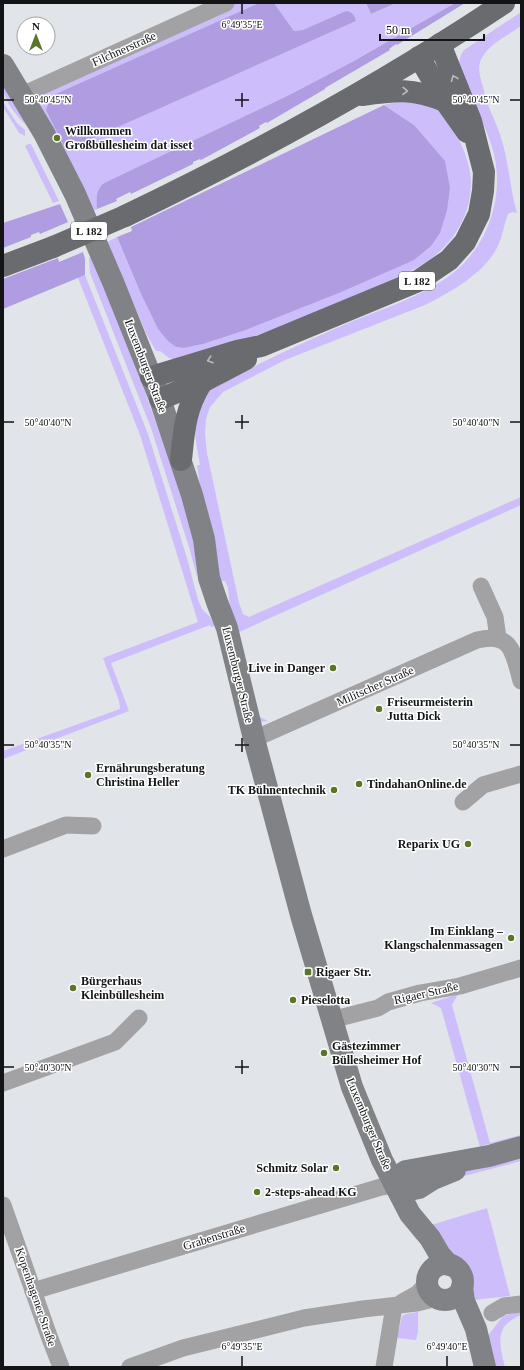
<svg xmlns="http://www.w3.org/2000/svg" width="524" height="1370" font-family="'Times New Roman',serif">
<rect width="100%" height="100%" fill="#e1e5e9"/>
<g fill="#cebdfb">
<path d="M 236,3 L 259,3 L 51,96 L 66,149 L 356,21 L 297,31 L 294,31 L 274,3 L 366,3 L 371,14 L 396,3 L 455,3 L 352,62 L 289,95 L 104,183 C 97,191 96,199 97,209 L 92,212 L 40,110 L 38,97 L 41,89 Z"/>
<path d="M 521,12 L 521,26 C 507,36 486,45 480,62 C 477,72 483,85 485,95 C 489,111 498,125 502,141 C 509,164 510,189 517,213 L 512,212 L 508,214 C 504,224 503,235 498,246 C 485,273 451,292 425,305 L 285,360 L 223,392 L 210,407 L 206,419 L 205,434 L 207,453 L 239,603 L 243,614 L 249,617 L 521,497 L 521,505 L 237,633 L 258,716 L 268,721 L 260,722 L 255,718 L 234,634 L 231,617 L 228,588 L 225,581 L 220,581 L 217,558 L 202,500 L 197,465 L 200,465 C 197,446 191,423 198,405 C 206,385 239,373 257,365 C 289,349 320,335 353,321 C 390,306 430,294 460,267 C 492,237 506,187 491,144 C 485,125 475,107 467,89 C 465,83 461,76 460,69 C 458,62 460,55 464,50 Z"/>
<path d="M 3,85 L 29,128 C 18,118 3,101 3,85 Z"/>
<path d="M 410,100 C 418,103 429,105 436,109 C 450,118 464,147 468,163 C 477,195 464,229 440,251 C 416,273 382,284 352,297 C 311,313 271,332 228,345 C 211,351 193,355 176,360 L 169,358 L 160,351 L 156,351 L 146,333 L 107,242 L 117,237 L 141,294 L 158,329 L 176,347 L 184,348 L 203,344 L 246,330 L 339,293 L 414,125 L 384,105 L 399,101 Z"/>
<path d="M 3,102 L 17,123 L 25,130 L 25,136 L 19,133 L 3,107 Z"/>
<path d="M 28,144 L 31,144 L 59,201 L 53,203 L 25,146 Z"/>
<path d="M 92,257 L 132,357 L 177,479 L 195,533 L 197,577 L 189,547 L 151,428 L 90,273 L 89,258 Z"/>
<path d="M 85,275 L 148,434 L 187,558 L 198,600 L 202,609 L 210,617 L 215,626 L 211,627 L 210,625 L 111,663 L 129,711 L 3,759 L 3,751 L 120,709 L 119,701 L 103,658 L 198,622 L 140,435 L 78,278 Z"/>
<path d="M 458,994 L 452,1005 L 490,1143 L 521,1135 L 521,1140 L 491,1146 L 489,1144 L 482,1146 L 481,1148 L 480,1147 L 441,1008 L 431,1003 Z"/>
<path d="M 521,1154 L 521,1161 L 468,1175 L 445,1183 L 454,1175 Z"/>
<path d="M 487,1208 L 510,1296 L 473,1300 L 473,1280 L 469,1267 L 463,1260 L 449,1251 L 431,1225 Z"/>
<path d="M 521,1311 L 521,1315 C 494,1326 499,1344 505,1367 L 493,1367 L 487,1337 L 503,1316 Z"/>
<path d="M 418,1312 L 418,1332 L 416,1340 L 397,1338 L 402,1316 L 406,1314 Z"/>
</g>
<g fill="#b09de1">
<path d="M 259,3 L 274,3 L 294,31 L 303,30 L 346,11 C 353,12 354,15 356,21 L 66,150 L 46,110 L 51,96 Z"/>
<path d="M 366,3 L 396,3 L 371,14 Z"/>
<path d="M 455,3 L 465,3 L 397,45 L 396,44 L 389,49 L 390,50 L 325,88 L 325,89 L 267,123 L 266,122 L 259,126 L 260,128 L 201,160 L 200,159 L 193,162 L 193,164 L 131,194 L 130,192 L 116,199 L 117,201 L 97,209 C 96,199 96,190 104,183 L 289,95 L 352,62 Z"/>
<path d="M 384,105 L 414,125 L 445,161 L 450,188 L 447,210 L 440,233 L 431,246 L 414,260 L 339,293 L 246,330 L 203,344 L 184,348 L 176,347 L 168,341 L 158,329 L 141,294 L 117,237 L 132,231 L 131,227 Z"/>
<path d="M 60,204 L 68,222 L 40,234 L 39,232 L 31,235 L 31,237 L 3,248 L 3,223 Z"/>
<path d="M 83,252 L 85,259 L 85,275 L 3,309 L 3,279 L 58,258 L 59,262 Z"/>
</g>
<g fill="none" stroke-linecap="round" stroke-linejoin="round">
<g stroke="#a2a2a4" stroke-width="17">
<path d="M 22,95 L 226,3"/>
<path d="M 481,586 L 495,617 L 498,638"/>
<path d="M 254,739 L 477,640 C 512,632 513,652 521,681"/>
<path d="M 463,802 L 483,785 L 521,774"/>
<path d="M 3,849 L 66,825 L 93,826"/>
<path d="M 331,1020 L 378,1008 L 388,1002 L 420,993 L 460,986 L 521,968"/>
<path d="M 3,1083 L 115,1042 L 139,1018"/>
<path d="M 3,1205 L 49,1336 L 61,1367"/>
<path d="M 33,1291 L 381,1187 L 395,1185"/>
<path d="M 401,1303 L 417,1294 L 427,1284"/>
<path d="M 492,1313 L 504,1306 L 521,1304"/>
<path d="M 130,1367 L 183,1348 L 304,1318 L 363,1309 L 417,1303 L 437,1298"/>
<path d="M 384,1367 L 394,1306"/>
</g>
<g stroke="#818285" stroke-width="22">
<path d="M 3,65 L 44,133 L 75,194 L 113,282 L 160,399 L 192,495 L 204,539 L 209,578 L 217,602 L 227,628 L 254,739 L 301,915 L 352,1087 L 382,1160 L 410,1214 L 430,1238 L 440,1255 L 449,1265"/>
<path d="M 395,1185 L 400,1175 L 406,1171 L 489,1156 L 521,1147"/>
<path d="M 395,1185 L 409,1190 L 419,1188 L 433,1179 L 455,1170"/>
<circle cx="445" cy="1282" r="18"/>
<path d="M 462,1287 L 464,1301 L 476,1329 L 485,1367"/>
</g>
<g stroke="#6a6b6f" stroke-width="22">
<path d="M 419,57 L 445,101 L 467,132"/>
<path d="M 362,95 C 396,90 412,88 445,101"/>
<path d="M 125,216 C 256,153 383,84 504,3"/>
<path d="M 3,266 L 53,247"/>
<path d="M 151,377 L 237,351 L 261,346 L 418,281 L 449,260 L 465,242 L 479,214 L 483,191 L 484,172 L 471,121 L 440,44"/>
<path d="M 160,399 L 202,382 L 246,359"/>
<path d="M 181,460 C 184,430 185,409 202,382"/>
</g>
<path stroke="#6a6b6f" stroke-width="22" d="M 53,247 L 125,216"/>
</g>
<defs><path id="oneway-chevron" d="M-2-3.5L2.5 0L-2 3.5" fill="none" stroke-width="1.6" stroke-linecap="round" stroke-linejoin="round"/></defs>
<g stroke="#bcbcbe">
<use href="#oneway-chevron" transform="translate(454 78) rotate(-112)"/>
<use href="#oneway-chevron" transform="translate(405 91) rotate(2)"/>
<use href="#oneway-chevron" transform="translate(210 360) rotate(162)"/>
</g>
<path fill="none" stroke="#121415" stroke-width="1.5" d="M 242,4 L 242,14M 242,93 L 242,107M 4,100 L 14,100M 235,100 L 249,100M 510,100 L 520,100M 242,415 L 242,429M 4,422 L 14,422M 235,422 L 249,422M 510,422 L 520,422M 242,738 L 242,752M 4,745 L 14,745M 235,745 L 249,745M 510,745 L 520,745M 242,1060 L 242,1074M 4,1067 L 14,1067M 235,1067 L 249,1067M 510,1067 L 520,1067M 242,1356 L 242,1366M 447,1356 L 447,1366"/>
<g fill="#5c7629" stroke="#fff" stroke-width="1.5">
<circle cx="57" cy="138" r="4"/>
<circle cx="333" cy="668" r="4"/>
<circle cx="379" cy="709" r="4"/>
<circle cx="88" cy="775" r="4"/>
<circle cx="359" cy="784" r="4"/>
<circle cx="334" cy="790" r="4"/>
<circle cx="468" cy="844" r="4"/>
<circle cx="511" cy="938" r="4"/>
<rect x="304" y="968" width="8" height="8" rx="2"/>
<circle cx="73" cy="988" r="4"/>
<circle cx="293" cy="1000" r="4"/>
<circle cx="324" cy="1053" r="4"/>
<circle cx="336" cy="1168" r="4"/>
<circle cx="257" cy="1192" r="4"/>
</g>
<g text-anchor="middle" stroke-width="3" stroke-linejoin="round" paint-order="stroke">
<g fill="#fff" stroke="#595a5b" stroke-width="1">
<rect x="71" y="222" width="36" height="18" rx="3"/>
<rect x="399" y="272" width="36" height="18" rx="3"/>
</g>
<g font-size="11" font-weight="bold" fill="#121415">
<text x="89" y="235">L 182</text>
<text x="417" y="285">L 182</text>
</g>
<g font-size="12" fill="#121415" stroke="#fff">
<text transform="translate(124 49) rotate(-24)" y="4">Filchnerstraße</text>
<text transform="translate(146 366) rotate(69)" y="4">Luxemburger Straße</text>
<text transform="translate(238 675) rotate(76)" y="4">Luxemburger Straße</text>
<text transform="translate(375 686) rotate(-24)" y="4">Militscher Straße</text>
<text transform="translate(426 993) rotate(-13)" y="4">Rigaer Straße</text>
<text transform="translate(369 1124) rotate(67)" y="4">Luxemburger Straße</text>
<text transform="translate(214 1237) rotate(-17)" y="4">Grabenstraße</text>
<text transform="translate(36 1297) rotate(71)" y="4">Kopenhagener Straße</text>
</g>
<g font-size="12" font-weight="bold" fill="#121415" stroke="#fff" text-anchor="start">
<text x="65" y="135">Willkommen<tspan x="65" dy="14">Großbüllesheim dat isset</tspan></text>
<text x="325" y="672" text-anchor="end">Live in Danger</text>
<text x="387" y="706">Friseurmeisterin<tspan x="387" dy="14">Jutta Dick</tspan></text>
<text x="96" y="772">Ernährungsberatung<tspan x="96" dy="14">Christina Heller</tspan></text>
<text x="367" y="788">TindahanOnline.de</text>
<text x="326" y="794" text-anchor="end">TK Bühnentechnik</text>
<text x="460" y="848" text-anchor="end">Reparix UG</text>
<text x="503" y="935" text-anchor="end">Im Einklang –<tspan x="503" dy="14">Klangschalenmassagen</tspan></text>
<text x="316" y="976">Rigaer Str.</text>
<text x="81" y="985">Bürgerhaus<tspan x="81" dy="14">Kleinbüllesheim</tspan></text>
<text x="301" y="1004">Pieselotta</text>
<text x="332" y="1050">Gästezimmer<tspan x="332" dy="14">Büllesheimer Hof</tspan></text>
<text x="328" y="1172" text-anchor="end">Schmitz Solar</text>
<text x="265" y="1196">2-steps-ahead KG</text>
</g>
</g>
<g font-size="10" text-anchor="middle" fill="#121415" stroke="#fff" stroke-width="3" stroke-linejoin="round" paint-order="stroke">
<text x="242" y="28">6°49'35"E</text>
<text x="48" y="103">50°40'45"N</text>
<text x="476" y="103">50°40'45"N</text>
<text x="48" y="426">50°40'40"N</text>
<text x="476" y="426">50°40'40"N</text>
<text x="48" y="748">50°40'35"N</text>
<text x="476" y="748">50°40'35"N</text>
<text x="48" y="1071">50°40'30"N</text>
<text x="476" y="1071">50°40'30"N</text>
<text x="242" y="1350">6°49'35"E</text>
<text x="447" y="1350">6°49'40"E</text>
</g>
<rect width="524" height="1370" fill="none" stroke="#121415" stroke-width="8"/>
<g transform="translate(36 36)"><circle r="19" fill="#ffffff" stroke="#a0a1a1"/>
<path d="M0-3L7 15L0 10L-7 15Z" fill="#5c7629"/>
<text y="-6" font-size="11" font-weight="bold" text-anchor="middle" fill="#121415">N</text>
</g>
<path d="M380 34v6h104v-6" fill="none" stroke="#121415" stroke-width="2"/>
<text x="386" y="34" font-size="12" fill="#121415" stroke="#ffffff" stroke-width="3" paint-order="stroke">50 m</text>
</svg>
